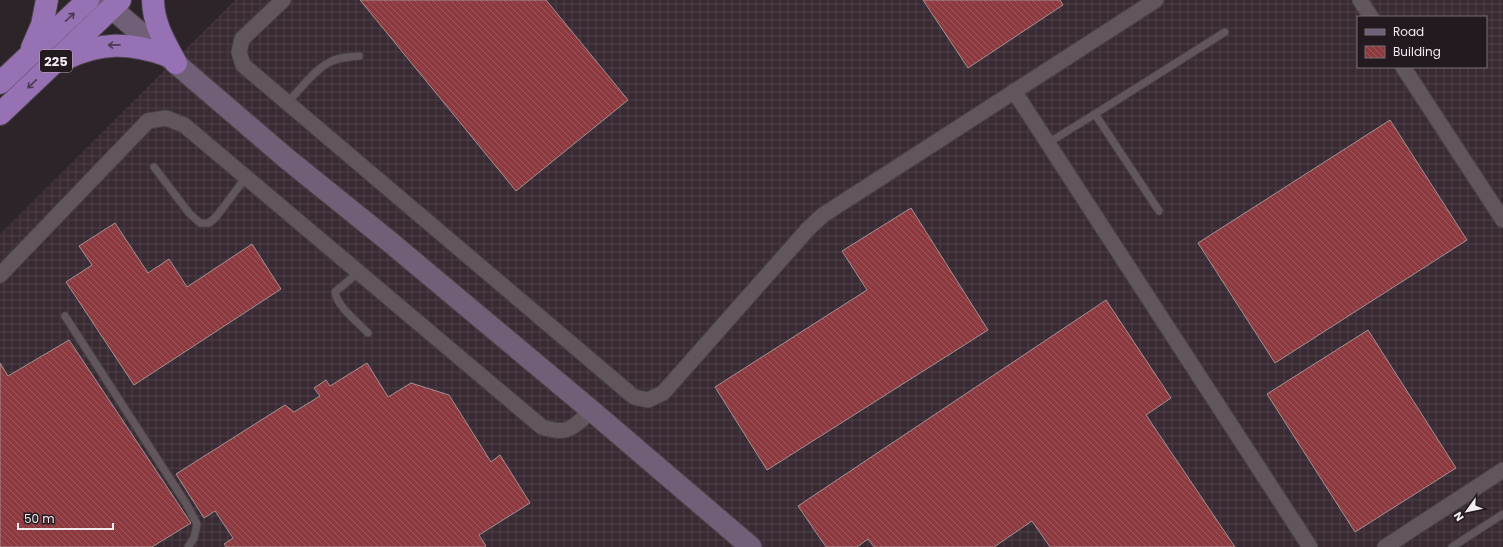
<svg xmlns="http://www.w3.org/2000/svg" width="1503" height="547" font-family="Poppins,sans-serif">
<defs>
<pattern id="industrial-grid" width="8" height="8" patternUnits="userSpaceOnUse"><rect width="8" height="8" fill="#392a33"/><path d="M0 4h8M4 0v8" fill="none" stroke="#4c3f47"/></pattern>
<pattern id="building-back-hatch" width="6" height="6" patternUnits="userSpaceOnUse"><rect width="6" height="6" fill="#8d3940"/><path d="M-1 5l2 2M0 0l6 6M5-1l2 2" fill="none" stroke="#9e565c"/></pattern>
</defs>
<rect width="100%" height="100%" fill="#2d2429"/>
<path fill="url(#industrial-grid)" fill-rule="evenodd" d="M 235,0 L 1503,0 L 1503,547 L 0,547 L 0,234 ZM 1358,17 L 1486,17 L 1486,67 L 1358,67 Z"/>
<g fill="url(#building-back-hatch)" stroke="#a09292">
<path d="M 360,0 L 546,0 L 628,100 L 516,191 Z"/>
<path d="M 923,0 L 1060,0 L 1063,5 L 968,68 Z"/>
<path d="M 1390,120 L 1467,240 L 1275,363 L 1198,243 Z"/>
<path d="M 911,208 L 988,330 L 767,470 L 715,387 L 867,290 L 842,251 Z"/>
<path d="M 115,223 L 148,273 L 169,259 L 187,287 L 252,244 L 281,289 L 134,385 L 66,282 L 92,265 L 79,246 Z"/>
<path d="M 1106,300 L 1171,398 L 1146,415 L 1235,547 L 1050,547 L 1032,521 L 994,547 L 874,547 L 868,539 L 857,547 L 826,547 L 798,506 Z"/>
<path d="M 1368,330 L 1456,468 L 1355,532 L 1267,394 Z"/>
<path d="M 69,340 L 191,523 L 152,547 L 0,547 L 0,363 L 8,376 Z"/>
<path d="M 367,363 L 388,397 L 411,383 L 449,395 L 491,462 L 500,455 L 530,503 L 479,535 L 486,546 L 484,547 L 226,547 L 224,544 L 233,538 L 215,511 L 204,518 L 176,474 L 285,405 L 294,412 L 320,396 L 314,388 L 326,380 L 330,386 Z"/>
</g>
<g fill="none" stroke-linecap="round" stroke-linejoin="round">
<defs>
<g id="lane">
<path d="M 287,103 C 300,90 312,72 328,63 C 337,57 349,57 359,56"/>
<path d="M 1095,114 L 1225,32"/>
<path d="M 1048,143 L 1095,114 L 1159,211"/>
<path d="M 154,167 L 189,213 L 200,223 L 209,223 L 216,217 L 246,177"/>
<path d="M 359,272 L 335,292 C 338,308 357,321 368,333"/>
<path d="M 65,316 L 187,505 L 197,524 L 194,538 L 188,547"/>
<path d="M 1452,547 L 1503,514"/>
</g>
<g id="street">
<path d="M 283,0 L 242,39 L 239,52 L 243,65 L 634,397 L 648,400 L 663,393 L 808,229 L 823,215 L 1156,0"/>
<path d="M 1360,0 L 1371,17"/>
<path d="M 1403,67 L 1503,220"/>
<path d="M 1014,91 L 1310,547"/>
<path d="M 0,275 L 148,121 L 166,118 L 184,125 L 542,427 C 569,436 572,427 592,411"/>
<path d="M 1385,547 L 1503,470"/>
</g>
<path id="secondary" d="M 102,0 L 286,158 L 390,242 L 592,411 L 751,547"/>
<g id="highway">
<path d="M 153,0 C 153,23 165,43 176,63"/>
<path d="M 32,48 L 42,25 L 47,0"/>
<path d="M 65,59 C 100,42 129,42 166,55"/>
<path d="M 0,83 L 88,0"/>
<path d="M 0,114 L 120,0"/>
</g>
</defs>
<use href="#lane" stroke="#4a4347" stroke-width="9"/>
<use href="#street" stroke="#4a4347" stroke-width="17"/>
<use href="#secondary" stroke="#4a4347" stroke-width="23"/>
<use href="#highway" stroke="#4a4347" stroke-width="24"/>
<use href="#lane" stroke="#61565c" stroke-width="7"/>
<use href="#street" stroke="#61565c" stroke-width="15"/>
<use href="#secondary" stroke="#715e77" stroke-width="21"/>
<use href="#highway" stroke="#9672b5" stroke-width="22"/>
</g>
<defs><path id="oneway-shaft" d="M-6 0H5M1.5-3L5.5 0L1.5 3" fill="none" stroke-width="1.6" stroke-linecap="round" stroke-linejoin="round"/></defs>
<g stroke="#4b3954">
<use href="#oneway-shaft" transform="translate(70 17) rotate(-43)"/>
<use href="#oneway-shaft" transform="translate(114 45) rotate(179)"/>
<use href="#oneway-shaft" transform="translate(32 84) rotate(136)"/>
</g>
<g text-anchor="middle" stroke-width="3" stroke-linejoin="round" paint-order="stroke">
<rect fill="#231a1f" stroke="#b4adb1" stroke-width="1" x="40" y="50" width="32" height="22" rx="3"/>
<g font-size="13" font-weight="bold" fill="#f2ecf0">
<text x="56" y="66">225</text>
</g>
</g>
<rect x="1357" y="16" width="130" height="52" fill="#231a1f" stroke="#766e73"/>
<rect x="1365" y="29" width="20" height="6" fill="#715e77" stroke="#766e73"/>
<text x="1393" y="36" font-size="12" fill="#f2ecf0">Road</text>
<rect x="1365" y="46" width="20" height="12" fill="url(#building-back-hatch)" stroke="#766e73"/>
<text x="1393" y="56" font-size="12" fill="#f2ecf0">Building</text>
<g transform="translate(1467 511) rotate(237)" stroke="#231a1f" stroke-width="3" paint-order="stroke">
<path d="M0-3L7 15L0 10L-7 15Z" fill="#f2ecf0"/>
<text y="-6" font-size="11" font-weight="bold" text-anchor="middle" fill="#f2ecf0">N</text>
</g>
<path d="M18 523v6h95v-6" fill="none" stroke="#f2ecf0" stroke-width="2"/>
<text x="24" y="523" font-size="12" fill="#f2ecf0" stroke="#231a1f" stroke-width="3" paint-order="stroke">50 m</text>
</svg>
